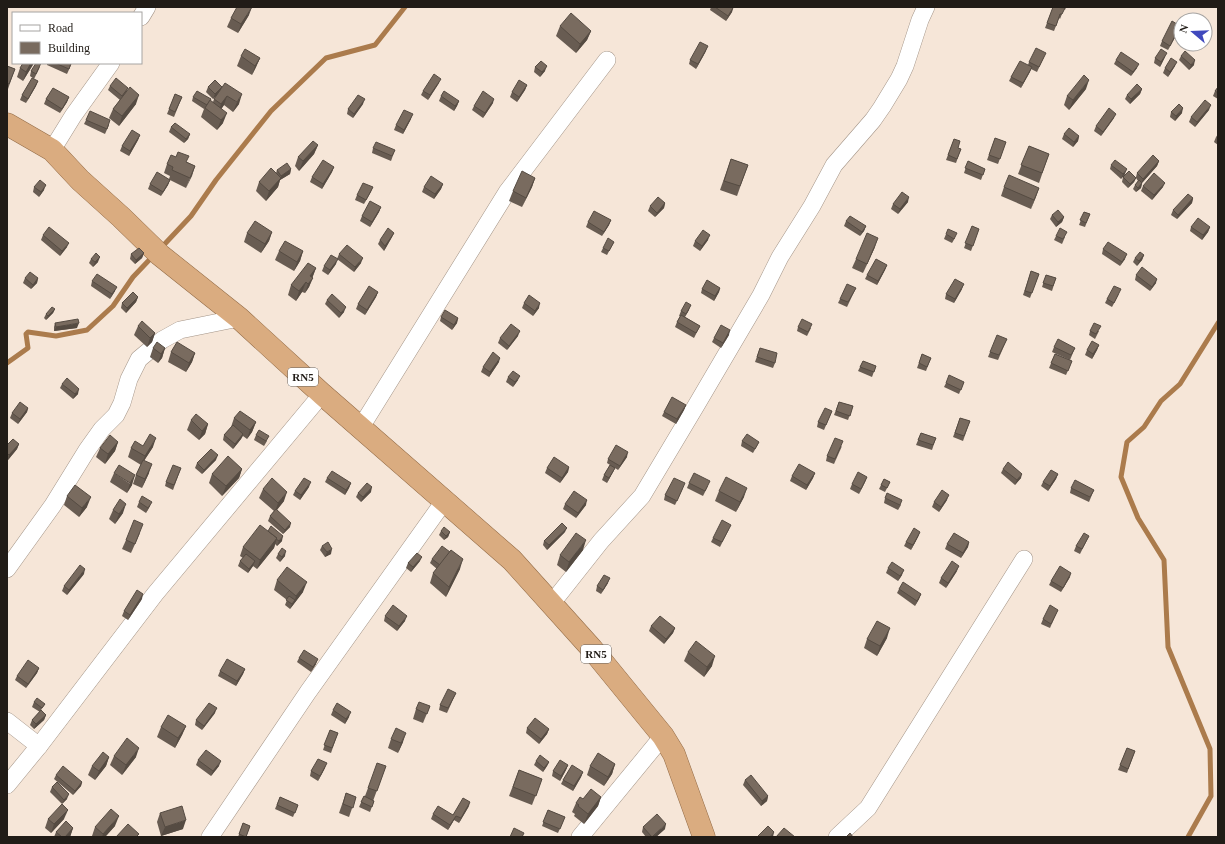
<svg xmlns="http://www.w3.org/2000/svg" width="1225" height="844" font-family="Georgia,serif">
<rect width="100%" height="100%" fill="#f6e6d8"/>
<g fill="none" stroke-linecap="round" stroke-linejoin="round">
<g stroke="#ab7b4c" stroke-width="5">
<path d="M 160,249 L 191,216 L 216,180 L 271,111 L 326,58 L 375,45 L 405,7"/>
<path d="M 7,363 L 28,348 L 26,334 L 28,332 L 56,336 L 87,330 L 113,306 L 133,277 L 153,256"/>
<path d="M 1188,837 L 1211,796 L 1210,749 L 1168,647 L 1164,560 L 1138,518 L 1121,477 L 1127,442 L 1144,427 L 1161,401 L 1180,384 L 1218,323"/>
</g>
<defs>
<g id="minor">
<path d="M 141,17 L 147,7"/>
<path d="M 52,150 L 73,116 L 111,63"/>
<path d="M 361,427 L 507,192 L 607,60"/>
<path d="M 7,569 L 53,505 L 87,450 L 102,429 L 116,415 L 122,403 L 129,379 L 139,359 L 162,340 L 180,330 L 239,318"/>
<path d="M 552,603 L 601,541 L 642,496 L 697,404 L 761,295 L 780,257 L 812,206 L 834,165 L 873,120 L 882,107 L 899,79 L 905,66 L 920,20 L 926,7"/>
<path d="M 7,721 L 39,746"/>
<path d="M 7,785 L 39,746 L 155,594 L 322,394"/>
<path d="M 210,837 L 308,692 L 445,500"/>
<path d="M 580,837 L 663,736"/>
<path d="M 837,837 L 868,808 L 1024,559"/>
</g>
<path id="trunk" d="M 7,124 L 52,150 L 80,180 L 121,217 L 160,255 L 239,318 L 322,394 L 512,560 L 592,649 L 663,736 L 674,754 L 704,837"/>
</defs>
<use href="#minor" stroke="#a39487" stroke-width="18"/>
<use href="#trunk" stroke="#936c47" stroke-width="23"/>
<use href="#minor" stroke="#fff" stroke-width="17"/>
<use href="#trunk" stroke="#daac80" stroke-width="22"/>
</g>
<g fill="#685c52">
<path d="M 711,7 L 733,7 L 732,12 L 726,21 L 710,10 Z"/>
<path d="M 1053,7 L 1066,7 L 1065,10 L 1064,9 L 1060,19 L 1059,18 L 1054,31 L 1045,28 Z"/>
<path d="M 249,15 L 238,33 L 227,27 L 231,18 Z"/>
<path d="M 560,26 L 591,31 L 587,40 L 576,53 L 556,36 Z"/>
<path d="M 1180,26 L 1179,30 L 1168,50 L 1160,46 L 1162,41 Z"/>
<path d="M 706,51 L 696,69 L 689,64 L 690,60 Z"/>
<path d="M 241,56 L 260,58 L 256,67 L 252,75 L 237,66 Z"/>
<path d="M 1181,56 L 1194,65 L 1189,70 L 1179,60 Z"/>
<path d="M 1044,57 L 1037,72 L 1031,69 L 1021,88 L 1009,81 L 1011,77 L 1028,65 L 1029,62 Z"/>
<path d="M 1165,57 L 1160,67 L 1154,63 L 1155,58 Z"/>
<path d="M 1116,60 L 1137,68 L 1131,76 L 1114,64 Z"/>
<path d="M 34,63 L 23,81 L 17,77 L 20,68 Z"/>
<path d="M 47,63 L 72,63 L 67,74 L 47,65 Z"/>
<path d="M 7,66 L 15,69 L 8,89 L 7,89 Z"/>
<path d="M 1175,66 L 1168,77 L 1163,73 L 1165,68 Z"/>
<path d="M 40,67 L 34,79 L 30,76 L 31,71 Z"/>
<path d="M 535,67 L 545,71 L 540,77 L 534,72 Z"/>
<path d="M 38,81 L 36,86 L 26,103 L 20,100 L 22,95 Z"/>
<path d="M 439,83 L 428,100 L 421,95 L 423,91 Z"/>
<path d="M 527,85 L 525,90 L 517,102 L 510,97 L 512,92 Z"/>
<path d="M 110,86 L 128,88 L 126,92 L 136,104 L 119,126 L 109,118 L 113,109 L 120,100 L 108,90 Z"/>
<path d="M 208,87 L 221,89 L 239,104 L 233,112 L 224,105 L 221,109 L 223,123 L 217,130 L 201,117 L 204,109 L 192,101 L 193,97 L 213,102 L 214,99 L 217,95 L 213,99 L 206,92 Z"/>
<path d="M 1218,87 L 1218,99 L 1213,96 L 1215,91 Z"/>
<path d="M 1086,89 L 1069,110 L 1064,105 L 1067,96 Z"/>
<path d="M 1142,89 L 1140,94 L 1130,104 L 1125,99 L 1127,95 Z"/>
<path d="M 175,94 L 182,97 L 174,117 L 167,114 Z"/>
<path d="M 441,96 L 459,101 L 457,106 L 454,111 L 439,101 Z"/>
<path d="M 69,97 L 67,102 L 60,113 L 44,104 L 46,99 Z"/>
<path d="M 493,103 L 483,118 L 472,110 L 474,106 Z"/>
<path d="M 363,104 L 353,118 L 347,114 L 348,109 Z"/>
<path d="M 1209,110 L 1195,127 L 1189,122 L 1191,117 Z"/>
<path d="M 1171,112 L 1182,113 L 1175,121 L 1170,117 Z"/>
<path d="M 1114,118 L 1101,136 L 1094,131 L 1096,126 Z"/>
<path d="M 411,119 L 403,134 L 394,130 L 396,125 Z"/>
<path d="M 86,120 L 109,125 L 105,134 L 84,124 Z"/>
<path d="M 171,127 L 190,134 L 188,139 L 184,143 L 169,132 Z"/>
<path d="M 1064,134 L 1079,136 L 1078,141 L 1073,147 L 1062,139 Z"/>
<path d="M 1218,134 L 1218,145 L 1214,142 L 1216,137 Z"/>
<path d="M 140,135 L 138,140 L 129,156 L 120,151 L 122,146 Z"/>
<path d="M 995,138 L 1006,142 L 998,164 L 987,160 Z"/>
<path d="M 954,139 L 958,148 L 961,149 L 956,163 L 946,160 Z"/>
<path d="M 318,145 L 314,154 L 299,171 L 295,166 L 298,157 Z"/>
<path d="M 1029,146 L 1049,154 L 1039,183 L 1018,174 Z"/>
<path d="M 373,148 L 395,150 L 391,161 L 372,153 Z"/>
<path d="M 731,159 L 748,165 L 737,196 L 720,190 Z"/>
<path d="M 968,161 L 985,169 L 981,180 L 964,173 Z"/>
<path d="M 1159,161 L 1157,166 L 1142,183 L 1141,188 L 1136,192 L 1133,189 L 1135,185 L 1138,181 L 1136,178 L 1134,182 L 1128,188 L 1122,182 L 1123,177 L 1136,177 L 1137,173 Z"/>
<path d="M 187,162 L 195,166 L 186,188 L 170,180 L 168,185 L 161,196 L 148,189 L 150,184 L 169,179 L 170,176 L 164,173 L 167,164 Z"/>
<path d="M 1111,165 L 1125,174 L 1121,179 L 1110,169 Z"/>
<path d="M 334,167 L 332,172 L 322,189 L 310,182 L 312,177 Z"/>
<path d="M 291,169 L 290,174 L 280,180 L 278,187 L 266,201 L 256,191 L 259,182 L 276,173 L 277,170 Z"/>
<path d="M 535,178 L 532,187 L 522,207 L 509,201 L 513,191 Z"/>
<path d="M 443,184 L 441,189 L 434,199 L 422,192 L 424,187 Z"/>
<path d="M 1143,186 L 1163,187 L 1152,200 L 1141,191 Z"/>
<path d="M 34,187 L 44,190 L 39,197 L 33,192 Z"/>
<path d="M 373,187 L 371,192 L 364,204 L 355,200 L 357,195 Z"/>
<path d="M 1004,187 L 1039,188 L 1031,209 L 1001,196 Z"/>
<path d="M 1193,198 L 1192,203 L 1177,219 L 1171,215 L 1173,210 Z"/>
<path d="M 908,202 L 898,214 L 891,209 L 893,204 Z"/>
<path d="M 665,203 L 664,208 L 655,217 L 648,211 L 650,206 Z"/>
<path d="M 381,207 L 379,212 L 370,227 L 360,221 L 362,216 Z"/>
<path d="M 1084,212 L 1090,214 L 1085,227 L 1079,225 Z"/>
<path d="M 1052,215 L 1064,217 L 1062,222 L 1056,227 L 1050,219 Z"/>
<path d="M 611,220 L 609,225 L 602,236 L 586,227 L 588,222 Z"/>
<path d="M 846,221 L 866,226 L 864,231 L 860,236 L 844,226 Z"/>
<path d="M 972,226 L 979,229 L 971,251 L 964,248 Z"/>
<path d="M 1191,227 L 1210,227 L 1208,232 L 1202,240 L 1190,231 Z"/>
<path d="M 272,232 L 269,241 L 261,253 L 244,242 L 247,233 Z"/>
<path d="M 394,233 L 392,237 L 384,251 L 378,244 L 380,240 Z"/>
<path d="M 946,234 L 955,238 L 952,243 L 944,239 Z"/>
<path d="M 43,235 L 67,247 L 60,256 L 41,240 Z"/>
<path d="M 1056,236 L 1065,237 L 1062,244 L 1054,240 Z"/>
<path d="M 708,240 L 700,251 L 693,246 L 695,241 Z"/>
<path d="M 614,242 L 607,255 L 601,252 L 603,248 Z"/>
<path d="M 875,247 L 863,273 L 852,268 L 856,259 Z"/>
<path d="M 1103,249 L 1125,259 L 1120,266 L 1102,254 Z"/>
<path d="M 279,251 L 303,251 L 300,261 L 294,271 L 275,260 Z"/>
<path d="M 144,253 L 142,258 L 135,264 L 130,259 L 131,254 Z"/>
<path d="M 339,254 L 361,263 L 354,272 L 337,259 Z"/>
<path d="M 1144,255 L 1142,260 L 1137,266 L 1133,262 L 1135,258 Z"/>
<path d="M 91,259 L 98,262 L 93,267 L 89,263 Z"/>
<path d="M 336,264 L 328,275 L 322,271 L 324,266 Z"/>
<path d="M 887,265 L 885,270 L 877,285 L 865,279 L 867,275 Z"/>
<path d="M 316,268 L 309,287 L 305,293 L 302,292 L 296,301 L 288,295 L 291,285 Z"/>
<path d="M 1031,271 L 1039,274 L 1030,298 L 1023,295 Z"/>
<path d="M 1046,275 L 1056,278 L 1052,291 L 1042,287 Z"/>
<path d="M 1136,275 L 1156,283 L 1150,291 L 1135,280 Z"/>
<path d="M 25,278 L 38,278 L 37,283 L 31,289 L 23,283 Z"/>
<path d="M 92,281 L 115,291 L 110,299 L 91,286 Z"/>
<path d="M 720,288 L 719,292 L 714,301 L 701,293 L 702,289 Z"/>
<path d="M 856,288 L 847,307 L 838,303 L 840,299 Z"/>
<path d="M 962,289 L 954,303 L 945,299 L 946,294 Z"/>
<path d="M 378,292 L 376,297 L 365,315 L 356,309 L 358,304 Z"/>
<path d="M 1119,294 L 1112,307 L 1105,303 L 1107,299 Z"/>
<path d="M 138,297 L 136,302 L 126,313 L 121,308 L 122,303 Z"/>
<path d="M 327,300 L 344,312 L 339,318 L 325,304 Z"/>
<path d="M 524,303 L 539,308 L 533,316 L 522,308 Z"/>
<path d="M 55,309 L 53,313 L 46,320 L 44,318 L 46,314 Z"/>
<path d="M 689,310 L 685,317 L 700,326 L 694,338 L 675,327 L 677,322 L 680,316 L 679,316 L 681,311 Z"/>
<path d="M 441,317 L 458,318 L 457,323 L 452,330 L 440,321 Z"/>
<path d="M 55,323 L 77,328 L 54,331 L 54,327 Z"/>
<path d="M 138,326 L 155,333 L 152,342 L 147,347 L 134,335 Z"/>
<path d="M 798,327 L 811,328 L 807,336 L 797,331 Z"/>
<path d="M 1090,331 L 1099,331 L 1095,339 L 1089,335 Z"/>
<path d="M 729,335 L 721,348 L 712,342 L 714,338 Z"/>
<path d="M 518,336 L 507,350 L 498,343 L 500,338 Z"/>
<path d="M 1007,339 L 998,360 L 988,357 L 990,352 Z"/>
<path d="M 1099,345 L 1097,350 L 1092,359 L 1085,355 L 1087,350 Z"/>
<path d="M 1054,347 L 1075,348 L 1070,360 L 1052,352 Z"/>
<path d="M 153,348 L 165,348 L 162,358 L 158,363 L 150,357 Z"/>
<path d="M 760,348 L 775,363 L 773,368 L 755,362 Z"/>
<path d="M 171,352 L 195,353 L 192,362 L 186,372 L 168,362 Z"/>
<path d="M 922,354 L 931,358 L 926,371 L 917,368 Z"/>
<path d="M 1055,354 L 1072,361 L 1066,375 L 1049,368 Z"/>
<path d="M 863,361 L 876,366 L 872,377 L 858,371 Z"/>
<path d="M 499,362 L 489,377 L 481,372 L 483,367 Z"/>
<path d="M 508,377 L 518,380 L 513,387 L 506,382 Z"/>
<path d="M 964,382 L 959,394 L 944,387 L 946,383 Z"/>
<path d="M 62,384 L 78,394 L 73,399 L 60,388 Z"/>
<path d="M 839,402 L 853,406 L 848,420 L 834,415 Z"/>
<path d="M 686,405 L 684,410 L 676,424 L 662,416 L 664,412 Z"/>
<path d="M 28,408 L 27,412 L 18,424 L 10,418 L 12,413 Z"/>
<path d="M 832,411 L 824,430 L 817,427 L 818,422 Z"/>
<path d="M 234,418 L 256,422 L 252,432 L 247,439 L 243,436 L 241,439 L 233,449 L 223,440 L 224,435 L 231,427 Z"/>
<path d="M 960,418 L 970,421 L 963,441 L 953,437 Z"/>
<path d="M 191,420 L 208,424 L 205,434 L 199,440 L 187,430 Z"/>
<path d="M 921,433 L 936,438 L 932,450 L 916,445 Z"/>
<path d="M 256,435 L 267,441 L 264,446 L 254,440 Z"/>
<path d="M 742,441 L 759,442 L 757,446 L 753,453 L 741,446 Z"/>
<path d="M 118,442 L 115,451 L 105,464 L 96,457 L 100,448 Z"/>
<path d="M 19,444 L 17,449 L 8,460 L 7,459 L 7,445 Z"/>
<path d="M 143,446 L 153,447 L 144,461 L 149,473 L 142,488 L 133,484 L 136,475 L 141,465 L 128,457 L 131,448 Z"/>
<path d="M 842,446 L 834,464 L 826,461 L 827,456 Z"/>
<path d="M 627,457 L 618,470 L 615,468 L 613,472 L 607,483 L 602,480 L 604,475 L 610,465 L 607,463 L 608,459 Z"/>
<path d="M 216,460 L 202,474 L 195,468 L 197,463 Z"/>
<path d="M 569,467 L 568,472 L 560,483 L 545,473 L 547,468 Z"/>
<path d="M 181,468 L 173,490 L 165,486 L 166,482 Z"/>
<path d="M 242,469 L 239,478 L 222,496 L 209,483 L 212,474 Z"/>
<path d="M 1003,469 L 1021,478 L 1015,485 L 1001,473 Z"/>
<path d="M 114,473 L 132,485 L 127,493 L 110,482 Z"/>
<path d="M 815,473 L 813,478 L 806,490 L 790,481 L 792,476 Z"/>
<path d="M 1058,474 L 1056,479 L 1048,491 L 1041,486 L 1043,482 Z"/>
<path d="M 867,477 L 865,482 L 859,494 L 850,489 L 852,484 Z"/>
<path d="M 327,478 L 351,483 L 349,488 L 345,495 L 325,482 Z"/>
<path d="M 884,479 L 890,482 L 885,492 L 879,489 Z"/>
<path d="M 689,483 L 708,486 L 703,496 L 687,488 Z"/>
<path d="M 309,487 L 300,500 L 293,495 L 295,491 Z"/>
<path d="M 683,488 L 675,505 L 664,500 L 665,495 Z"/>
<path d="M 1071,488 L 1094,490 L 1089,502 L 1070,493 Z"/>
<path d="M 263,489 L 284,501 L 277,510 L 290,527 L 283,534 L 268,521 L 270,516 L 274,511 L 259,498 Z"/>
<path d="M 719,491 L 744,497 L 736,512 L 715,501 Z"/>
<path d="M 371,492 L 361,502 L 356,497 L 358,493 Z"/>
<path d="M 67,496 L 87,507 L 79,517 L 64,505 Z"/>
<path d="M 885,498 L 901,505 L 898,510 L 884,503 Z"/>
<path d="M 947,500 L 939,512 L 932,507 L 934,502 Z"/>
<path d="M 139,502 L 150,506 L 146,513 L 137,507 Z"/>
<path d="M 565,504 L 586,505 L 576,518 L 563,509 Z"/>
<path d="M 113,510 L 123,513 L 115,524 L 109,519 Z"/>
<path d="M 729,529 L 720,547 L 711,542 L 713,538 Z"/>
<path d="M 268,531 L 282,541 L 277,546 L 275,544 L 274,548 L 257,569 L 253,566 L 248,573 L 238,566 L 240,561 L 243,558 L 240,556 L 243,547 Z"/>
<path d="M 441,531 L 450,532 L 448,537 L 444,540 L 439,535 Z"/>
<path d="M 565,532 L 547,550 L 543,545 L 544,541 Z"/>
<path d="M 920,532 L 918,537 L 911,550 L 904,546 L 906,542 Z"/>
<path d="M 140,533 L 131,553 L 122,549 L 126,540 Z"/>
<path d="M 1089,536 L 1080,554 L 1074,551 L 1076,546 Z"/>
<path d="M 969,542 L 968,547 L 961,558 L 945,549 L 947,544 Z"/>
<path d="M 322,546 L 331,554 L 325,557 L 320,550 Z"/>
<path d="M 583,550 L 566,572 L 557,565 L 560,555 Z"/>
<path d="M 278,554 L 285,556 L 280,562 L 276,558 Z"/>
<path d="M 432,559 L 460,569 L 446,597 L 430,583 L 433,573 L 437,569 L 430,563 Z"/>
<path d="M 420,561 L 411,572 L 406,568 L 408,563 Z"/>
<path d="M 888,568 L 902,575 L 898,581 L 886,573 Z"/>
<path d="M 957,571 L 946,588 L 939,583 L 941,578 Z"/>
<path d="M 84,574 L 67,595 L 62,591 L 64,586 Z"/>
<path d="M 1070,577 L 1061,592 L 1049,585 L 1051,581 Z"/>
<path d="M 277,580 L 303,592 L 290,609 L 285,605 L 287,600 L 274,590 Z"/>
<path d="M 608,583 L 601,594 L 596,591 L 597,586 Z"/>
<path d="M 899,589 L 921,594 L 919,599 L 915,606 L 897,593 Z"/>
<path d="M 142,599 L 128,620 L 122,616 L 124,611 Z"/>
<path d="M 1058,610 L 1050,628 L 1041,624 L 1043,619 Z"/>
<path d="M 385,616 L 405,621 L 397,631 L 384,621 Z"/>
<path d="M 651,626 L 675,628 L 673,633 L 664,644 L 649,631 Z"/>
<path d="M 887,638 L 877,656 L 864,648 L 867,639 Z"/>
<path d="M 688,652 L 712,666 L 704,677 L 684,661 Z"/>
<path d="M 299,658 L 316,664 L 311,672 L 297,662 Z"/>
<path d="M 39,668 L 37,673 L 26,688 L 15,680 L 17,676 Z"/>
<path d="M 245,669 L 243,674 L 236,686 L 218,676 L 220,671 Z"/>
<path d="M 456,693 L 447,713 L 439,710 L 440,705 Z"/>
<path d="M 34,702 L 45,704 L 41,710 L 46,715 L 44,720 L 34,729 L 30,725 L 32,720 L 40,712 L 32,707 Z"/>
<path d="M 430,706 L 423,723 L 413,719 L 416,709 Z"/>
<path d="M 333,710 L 349,717 L 345,724 L 331,715 Z"/>
<path d="M 215,713 L 202,730 L 195,725 L 196,720 Z"/>
<path d="M 186,726 L 182,735 L 175,748 L 157,737 L 161,727 Z"/>
<path d="M 527,728 L 549,729 L 547,734 L 539,744 L 526,733 Z"/>
<path d="M 330,730 L 338,733 L 331,753 L 323,750 Z"/>
<path d="M 391,739 L 403,742 L 398,753 L 388,748 Z"/>
<path d="M 1127,748 L 1135,751 L 1127,773 L 1118,770 Z"/>
<path d="M 114,756 L 136,757 L 122,775 L 110,765 Z"/>
<path d="M 109,757 L 106,766 L 95,780 L 88,775 L 92,766 Z"/>
<path d="M 198,760 L 219,766 L 211,776 L 196,765 Z"/>
<path d="M 536,761 L 549,762 L 547,766 L 543,772 L 534,765 Z"/>
<path d="M 615,764 L 612,774 L 604,786 L 587,775 L 590,766 Z"/>
<path d="M 568,765 L 566,770 L 560,781 L 552,776 L 553,771 Z"/>
<path d="M 386,766 L 373,801 L 374,801 L 370,812 L 359,807 L 364,796 L 365,796 L 368,788 Z"/>
<path d="M 325,768 L 318,781 L 310,776 L 311,771 Z"/>
<path d="M 519,770 L 542,779 L 532,805 L 509,796 Z"/>
<path d="M 583,772 L 581,777 L 573,791 L 561,784 L 563,780 Z"/>
<path d="M 56,775 L 82,782 L 81,786 L 73,795 L 54,779 Z"/>
<path d="M 745,780 L 768,796 L 767,801 L 761,806 L 743,785 Z"/>
<path d="M 52,787 L 67,799 L 62,804 L 50,792 Z"/>
<path d="M 346,793 L 356,797 L 349,817 L 339,813 Z"/>
<path d="M 280,797 L 298,805 L 293,817 L 275,809 Z"/>
<path d="M 601,797 L 598,806 L 584,824 L 574,816 L 575,814 L 572,812 L 576,803 L 583,799 Z"/>
<path d="M 469,806 L 459,823 L 454,820 L 448,830 L 431,819 L 433,814 L 453,815 Z"/>
<path d="M 548,810 L 565,817 L 558,833 L 542,826 Z"/>
<path d="M 160,813 L 183,829 L 161,836 L 157,822 Z"/>
<path d="M 48,819 L 64,819 L 51,833 L 45,828 Z"/>
<path d="M 243,823 L 250,826 L 246,837 L 238,837 Z"/>
<path d="M 115,826 L 105,837 L 93,837 L 92,836 L 95,827 Z"/>
<path d="M 643,827 L 665,829 L 656,837 L 646,837 L 642,832 Z"/>
<path d="M 73,828 L 70,837 L 54,837 L 56,832 Z"/>
</g>
<g fill="#554b42">
<path d="M 252,7 L 249,15 L 238,33 L 241,24 Z"/>
<path d="M 733,8 L 732,12 L 726,21 L 728,16 Z"/>
<path d="M 1180,26 L 1179,30 L 1168,50 Z"/>
<path d="M 591,31 L 587,40 L 576,53 L 580,44 Z"/>
<path d="M 708,46 L 706,51 L 696,69 L 698,64 Z"/>
<path d="M 1167,53 L 1160,67 L 1161,62 Z"/>
<path d="M 260,58 L 256,67 L 252,75 L 255,66 Z"/>
<path d="M 1195,60 L 1194,65 L 1189,70 L 1191,65 Z"/>
<path d="M 1177,62 L 1175,66 L 1168,77 L 1170,72 Z"/>
<path d="M 31,63 L 34,63 L 23,81 L 26,72 Z"/>
<path d="M 1139,64 L 1137,68 L 1131,76 L 1133,72 Z"/>
<path d="M 547,66 L 545,71 L 540,77 L 542,72 Z"/>
<path d="M 1032,67 L 1030,72 L 1021,88 L 1023,83 Z"/>
<path d="M 441,79 L 439,83 L 428,100 L 430,95 Z"/>
<path d="M 1089,80 L 1086,89 L 1069,110 L 1073,100 Z"/>
<path d="M 38,81 L 36,86 L 26,103 L 28,99 Z"/>
<path d="M 527,85 L 525,90 L 517,102 L 519,97 Z"/>
<path d="M 222,87 L 220,92 L 213,99 L 215,94 Z"/>
<path d="M 1142,89 L 1140,94 L 1130,104 L 1131,99 Z"/>
<path d="M 242,94 L 239,104 L 233,112 L 237,102 Z"/>
<path d="M 139,95 L 136,104 L 119,126 L 122,116 Z"/>
<path d="M 227,96 L 224,105 L 218,114 L 221,104 Z"/>
<path d="M 69,97 L 67,102 L 60,113 L 62,109 Z"/>
<path d="M 365,99 L 363,104 L 353,118 L 354,114 Z"/>
<path d="M 494,99 L 493,103 L 483,118 L 485,113 Z"/>
<path d="M 459,101 L 457,106 L 454,111 L 455,106 Z"/>
<path d="M 1211,105 L 1209,110 L 1195,127 L 1197,122 Z"/>
<path d="M 1183,108 L 1182,113 L 1175,121 L 1176,116 Z"/>
<path d="M 227,113 L 223,123 L 217,130 L 221,120 Z"/>
<path d="M 413,114 L 411,119 L 403,134 L 404,130 Z"/>
<path d="M 1116,114 L 1114,118 L 1101,136 L 1103,132 Z"/>
<path d="M 190,134 L 188,139 L 184,143 L 186,139 Z"/>
<path d="M 140,135 L 138,140 L 129,156 L 130,151 Z"/>
<path d="M 1079,136 L 1078,141 L 1073,147 L 1074,142 Z"/>
<path d="M 318,145 L 314,154 L 299,171 L 303,161 Z"/>
<path d="M 1159,161 L 1157,166 L 1141,184 L 1143,179 Z"/>
<path d="M 195,166 L 192,176 L 186,188 L 190,178 Z"/>
<path d="M 334,167 L 332,172 L 322,189 L 323,184 Z"/>
<path d="M 291,169 L 290,174 L 280,180 L 278,187 L 266,201 L 269,191 L 281,178 L 281,176 Z"/>
<path d="M 1127,169 L 1125,174 L 1121,179 L 1123,174 Z"/>
<path d="M 535,178 L 532,187 L 522,207 L 526,198 Z"/>
<path d="M 1136,178 L 1134,182 L 1128,188 L 1130,184 Z"/>
<path d="M 170,180 L 168,185 L 161,196 L 163,192 Z"/>
<path d="M 1142,183 L 1141,188 L 1136,192 L 1138,188 Z"/>
<path d="M 1165,183 L 1163,187 L 1152,200 L 1154,195 Z"/>
<path d="M 443,184 L 441,189 L 434,199 L 435,194 Z"/>
<path d="M 46,185 L 44,190 L 39,197 L 41,192 Z"/>
<path d="M 1039,188 L 1036,197 L 1031,209 L 1034,200 Z"/>
<path d="M 909,197 L 908,202 L 898,214 L 900,209 Z"/>
<path d="M 1193,198 L 1192,203 L 1177,219 L 1178,215 Z"/>
<path d="M 665,203 L 664,208 L 655,217 L 657,213 Z"/>
<path d="M 381,207 L 379,212 L 370,227 L 372,222 Z"/>
<path d="M 1064,217 L 1062,222 L 1056,227 L 1058,222 Z"/>
<path d="M 611,220 L 609,225 L 602,236 L 604,232 Z"/>
<path d="M 866,226 L 864,231 L 860,236 L 862,232 Z"/>
<path d="M 1210,227 L 1208,232 L 1202,240 L 1203,235 Z"/>
<path d="M 272,232 L 269,241 L 261,253 L 265,244 Z"/>
<path d="M 394,233 L 392,237 L 384,251 L 385,246 Z"/>
<path d="M 710,235 L 708,240 L 700,251 L 702,246 Z"/>
<path d="M 878,238 L 875,247 L 863,273 L 867,264 Z"/>
<path d="M 69,243 L 67,247 L 60,256 L 62,251 Z"/>
<path d="M 303,251 L 300,261 L 294,271 L 297,262 Z"/>
<path d="M 144,253 L 142,258 L 135,264 L 136,260 Z"/>
<path d="M 1127,254 L 1125,259 L 1120,266 L 1122,262 Z"/>
<path d="M 1144,255 L 1142,260 L 1137,266 L 1139,261 Z"/>
<path d="M 100,257 L 98,262 L 93,267 L 95,262 Z"/>
<path d="M 363,258 L 361,263 L 354,272 L 355,267 Z"/>
<path d="M 338,259 L 336,264 L 328,275 L 330,270 Z"/>
<path d="M 887,265 L 885,270 L 877,285 L 878,281 Z"/>
<path d="M 316,268 L 312,278 L 310,276 Z"/>
<path d="M 38,278 L 37,283 L 31,289 L 33,285 Z"/>
<path d="M 313,278 L 309,287 L 305,293 L 308,284 Z"/>
<path d="M 1157,279 L 1156,283 L 1150,291 L 1152,287 Z"/>
<path d="M 306,282 L 302,292 L 296,301 L 299,291 Z"/>
<path d="M 964,284 L 962,289 L 954,303 L 955,299 Z"/>
<path d="M 117,287 L 115,291 L 110,299 L 112,294 Z"/>
<path d="M 720,288 L 719,292 L 714,301 L 715,296 Z"/>
<path d="M 378,292 L 376,297 L 365,315 L 367,310 Z"/>
<path d="M 138,297 L 136,302 L 126,313 L 127,308 Z"/>
<path d="M 540,303 L 539,308 L 533,316 L 535,311 Z"/>
<path d="M 691,305 L 689,310 L 684,318 L 686,314 Z"/>
<path d="M 346,307 L 344,312 L 339,318 L 341,313 Z"/>
<path d="M 55,309 L 53,313 L 46,320 L 48,316 Z"/>
<path d="M 458,318 L 457,323 L 452,330 L 454,325 Z"/>
<path d="M 79,323 L 77,328 L 54,331 L 56,327 Z"/>
<path d="M 730,330 L 729,335 L 721,348 L 723,343 Z"/>
<path d="M 520,331 L 518,336 L 507,350 L 509,346 Z"/>
<path d="M 155,333 L 152,342 L 147,347 L 150,338 Z"/>
<path d="M 1099,345 L 1097,350 L 1092,359 L 1093,354 Z"/>
<path d="M 165,348 L 162,358 L 158,363 L 161,354 Z"/>
<path d="M 195,353 L 192,362 L 186,372 L 189,363 Z"/>
<path d="M 500,358 L 499,362 L 489,377 L 490,372 Z"/>
<path d="M 520,376 L 518,380 L 513,387 L 515,382 Z"/>
<path d="M 79,389 L 78,394 L 73,399 L 75,394 Z"/>
<path d="M 686,405 L 684,410 L 676,424 L 677,419 Z"/>
<path d="M 28,408 L 27,412 L 18,424 L 20,419 Z"/>
<path d="M 256,422 L 252,432 L 247,439 L 250,430 Z"/>
<path d="M 208,424 L 205,434 L 199,440 L 202,431 Z"/>
<path d="M 243,434 L 241,439 L 233,449 L 235,444 Z"/>
<path d="M 156,438 L 153,447 L 141,465 L 145,456 Z"/>
<path d="M 118,442 L 115,451 L 105,464 L 108,454 Z"/>
<path d="M 19,444 L 17,449 L 8,460 L 9,455 Z"/>
<path d="M 628,452 L 627,457 L 618,470 L 620,466 Z"/>
<path d="M 218,455 L 216,460 L 202,474 L 204,470 Z"/>
<path d="M 152,464 L 149,473 L 142,488 L 145,479 Z"/>
<path d="M 569,467 L 568,472 L 560,483 L 562,478 Z"/>
<path d="M 615,468 L 613,472 L 607,483 L 609,478 Z"/>
<path d="M 242,469 L 239,478 L 222,496 L 226,486 Z"/>
<path d="M 815,473 L 813,478 L 806,490 L 807,485 Z"/>
<path d="M 1022,474 L 1021,478 L 1015,485 L 1017,480 Z"/>
<path d="M 1058,474 L 1056,479 L 1048,491 L 1050,486 Z"/>
<path d="M 135,475 L 132,485 L 127,493 L 130,483 Z"/>
<path d="M 867,477 L 865,482 L 859,494 L 861,489 Z"/>
<path d="M 311,482 L 309,487 L 300,500 L 301,495 Z"/>
<path d="M 351,483 L 349,488 L 345,495 L 346,490 Z"/>
<path d="M 372,487 L 371,492 L 361,502 L 363,497 Z"/>
<path d="M 747,488 L 744,497 L 736,512 L 740,502 Z"/>
<path d="M 287,492 L 284,501 L 275,512 L 278,503 Z"/>
<path d="M 949,495 L 947,500 L 939,512 L 941,507 Z"/>
<path d="M 91,497 L 87,507 L 79,517 L 82,508 Z"/>
<path d="M 587,500 L 586,505 L 576,518 L 578,513 Z"/>
<path d="M 152,502 L 150,506 L 146,513 L 148,508 Z"/>
<path d="M 126,504 L 123,513 L 115,524 L 119,514 Z"/>
<path d="M 291,523 L 290,527 L 283,534 L 285,530 Z"/>
<path d="M 567,528 L 565,532 L 547,550 L 549,545 Z"/>
<path d="M 450,532 L 448,537 L 444,540 L 446,536 Z"/>
<path d="M 920,532 L 918,537 L 911,550 L 913,545 Z"/>
<path d="M 283,536 L 282,541 L 277,546 L 279,541 Z"/>
<path d="M 277,538 L 274,548 L 257,569 L 260,560 Z"/>
<path d="M 586,540 L 583,550 L 566,572 L 569,562 Z"/>
<path d="M 969,542 L 968,547 L 961,558 L 963,553 Z"/>
<path d="M 332,549 L 331,554 L 325,557 L 327,552 Z"/>
<path d="M 286,551 L 285,556 L 280,562 L 282,557 Z"/>
<path d="M 422,557 L 420,561 L 411,572 L 413,567 Z"/>
<path d="M 463,559 L 460,569 L 446,597 L 449,587 Z"/>
<path d="M 255,561 L 253,566 L 248,573 L 249,569 Z"/>
<path d="M 959,566 L 957,571 L 946,588 L 948,583 Z"/>
<path d="M 85,569 L 84,574 L 67,595 L 69,590 Z"/>
<path d="M 904,570 L 902,575 L 898,581 L 900,576 Z"/>
<path d="M 1071,573 L 1070,577 L 1061,592 L 1063,588 Z"/>
<path d="M 610,578 L 608,583 L 601,594 L 603,590 Z"/>
<path d="M 307,582 L 303,592 L 290,609 L 292,604 L 295,600 L 296,596 Z"/>
<path d="M 143,594 L 142,599 L 128,620 L 130,615 Z"/>
<path d="M 921,594 L 919,599 L 915,606 L 917,601 Z"/>
<path d="M 407,616 L 405,621 L 397,631 L 399,626 Z"/>
<path d="M 675,628 L 673,633 L 664,644 L 666,639 Z"/>
<path d="M 890,628 L 887,638 L 877,656 L 880,646 Z"/>
<path d="M 715,656 L 712,666 L 704,677 L 707,667 Z"/>
<path d="M 318,659 L 316,664 L 311,672 L 313,667 Z"/>
<path d="M 39,668 L 37,673 L 26,688 L 28,684 Z"/>
<path d="M 245,669 L 243,674 L 236,686 L 237,681 Z"/>
<path d="M 217,708 L 215,713 L 202,730 L 204,726 Z"/>
<path d="M 351,712 L 349,717 L 345,724 L 346,719 Z"/>
<path d="M 46,715 L 44,720 L 34,729 L 36,724 Z"/>
<path d="M 186,726 L 182,735 L 175,748 L 178,738 Z"/>
<path d="M 549,729 L 547,734 L 539,744 L 541,739 Z"/>
<path d="M 406,733 L 403,742 L 398,753 L 401,743 Z"/>
<path d="M 139,748 L 136,757 L 122,775 L 126,765 Z"/>
<path d="M 109,757 L 106,766 L 95,780 L 99,771 Z"/>
<path d="M 221,761 L 219,766 L 211,776 L 213,771 Z"/>
<path d="M 549,762 L 547,766 L 543,772 L 544,768 Z"/>
<path d="M 327,763 L 325,768 L 318,781 L 320,776 Z"/>
<path d="M 615,764 L 612,774 L 604,786 L 608,777 Z"/>
<path d="M 568,765 L 566,770 L 560,781 L 561,776 Z"/>
<path d="M 583,772 L 581,777 L 573,791 L 574,786 Z"/>
<path d="M 82,782 L 81,786 L 73,795 L 75,791 Z"/>
<path d="M 69,794 L 67,799 L 62,804 L 64,800 Z"/>
<path d="M 768,796 L 767,801 L 761,806 L 762,801 Z"/>
<path d="M 601,797 L 598,806 L 584,824 L 588,814 Z"/>
<path d="M 470,802 L 469,806 L 459,823 L 461,818 Z"/>
<path d="M 68,810 L 64,819 L 51,833 L 54,824 Z"/>
<path d="M 119,816 L 115,826 L 105,837 L 102,837 L 103,834 Z"/>
<path d="M 456,816 L 454,820 L 448,830 L 450,825 Z"/>
<path d="M 186,820 L 183,829 L 161,836 L 165,827 Z"/>
<path d="M 666,824 L 665,829 L 656,837 L 653,837 Z"/>
<path d="M 73,828 L 70,837 L 65,837 Z"/>
<path d="M 774,832 L 773,837 L 770,837 Z"/>
</g>
<g fill="#796b5f" stroke="#554b42">
<path d="M 237,7 L 252,7 L 241,24 L 231,18 Z"/>
<path d="M 715,7 L 733,7 L 733,8 L 728,16 Z"/>
<path d="M 1053,7 L 1065,8 L 1062,14 L 1060,14 L 1056,26 L 1047,23 Z"/>
<path d="M 571,13 L 591,31 L 580,44 L 560,26 Z"/>
<path d="M 1172,21 L 1180,26 L 1170,46 L 1162,41 Z"/>
<path d="M 700,42 L 708,46 L 698,64 L 690,60 Z"/>
<path d="M 1036,48 L 1046,53 L 1039,67 L 1029,62 Z"/>
<path d="M 245,49 L 260,58 L 255,66 L 241,56 Z"/>
<path d="M 1161,49 L 1167,53 L 1161,62 L 1155,58 Z"/>
<path d="M 1185,51 L 1195,60 L 1191,65 L 1181,56 Z"/>
<path d="M 1121,52 L 1139,64 L 1133,72 L 1116,60 Z"/>
<path d="M 1171,58 L 1177,62 L 1170,72 L 1165,68 Z"/>
<path d="M 541,61 L 547,66 L 542,72 L 535,67 Z"/>
<path d="M 1020,61 L 1032,67 L 1023,83 L 1011,77 Z"/>
<path d="M 23,63 L 31,63 L 26,72 L 20,68 Z"/>
<path d="M 36,63 L 41,63 L 36,74 L 31,71 Z"/>
<path d="M 55,63 L 71,63 L 69,69 Z"/>
<path d="M 7,66 L 15,69 L 9,84 L 7,83 Z"/>
<path d="M 434,74 L 441,79 L 430,95 L 423,91 Z"/>
<path d="M 1084,75 L 1089,80 L 1073,100 L 1067,96 Z"/>
<path d="M 32,78 L 38,81 L 28,99 L 22,95 Z"/>
<path d="M 116,78 L 128,88 L 122,96 L 110,86 Z"/>
<path d="M 215,80 L 222,87 L 215,94 L 208,87 Z"/>
<path d="M 519,80 L 527,85 L 519,97 L 512,92 Z"/>
<path d="M 225,83 L 242,94 L 237,102 L 227,96 L 221,104 L 214,99 Z"/>
<path d="M 1137,84 L 1142,89 L 1131,99 L 1127,95 Z"/>
<path d="M 130,87 L 139,95 L 122,116 L 113,109 Z"/>
<path d="M 1218,87 L 1218,93 L 1215,91 Z"/>
<path d="M 53,88 L 69,97 L 62,109 L 46,99 Z"/>
<path d="M 197,91 L 211,99 L 207,105 L 193,97 Z"/>
<path d="M 444,91 L 459,101 L 455,106 L 441,96 Z"/>
<path d="M 483,91 L 494,99 L 485,113 L 474,106 Z"/>
<path d="M 175,94 L 182,97 L 175,112 L 169,109 Z"/>
<path d="M 358,95 L 365,99 L 354,114 L 348,109 Z"/>
<path d="M 210,100 L 227,113 L 221,120 L 205,108 Z"/>
<path d="M 1205,100 L 1211,105 L 1197,122 L 1191,117 Z"/>
<path d="M 1179,104 L 1183,108 L 1176,116 L 1171,112 Z"/>
<path d="M 1109,108 L 1116,114 L 1103,132 L 1096,126 Z"/>
<path d="M 404,110 L 413,114 L 404,130 L 396,125 Z"/>
<path d="M 90,111 L 110,120 L 107,129 L 86,120 Z"/>
<path d="M 175,123 L 190,134 L 186,139 L 171,127 Z"/>
<path d="M 1069,128 L 1079,136 L 1074,142 L 1064,134 Z"/>
<path d="M 132,130 L 140,135 L 130,151 L 122,146 Z"/>
<path d="M 995,138 L 1006,142 L 1000,159 L 989,155 Z"/>
<path d="M 954,139 L 960,141 L 958,148 L 961,149 L 957,159 L 948,155 Z"/>
<path d="M 313,141 L 318,145 L 303,161 L 298,157 Z"/>
<path d="M 376,142 L 395,150 L 392,156 L 373,148 Z"/>
<path d="M 1029,146 L 1049,154 L 1042,173 L 1021,165 Z"/>
<path d="M 178,152 L 189,156 L 186,162 L 195,166 L 190,178 L 172,170 L 173,167 L 167,164 L 171,155 L 176,157 Z"/>
<path d="M 1153,155 L 1159,161 L 1143,179 L 1137,173 Z"/>
<path d="M 731,159 L 748,165 L 740,186 L 724,181 Z"/>
<path d="M 323,160 L 334,167 L 323,184 L 312,177 Z"/>
<path d="M 1115,160 L 1127,169 L 1123,174 L 1111,165 Z"/>
<path d="M 968,161 L 985,169 L 983,175 L 965,168 Z"/>
<path d="M 287,163 L 291,169 L 281,176 L 277,170 Z"/>
<path d="M 271,168 L 281,178 L 269,191 L 259,182 Z"/>
<path d="M 522,171 L 535,178 L 526,198 L 513,191 Z"/>
<path d="M 1129,171 L 1136,178 L 1130,184 L 1123,177 Z"/>
<path d="M 157,172 L 170,180 L 163,192 L 150,184 Z"/>
<path d="M 1154,173 L 1165,183 L 1154,195 L 1143,186 Z"/>
<path d="M 1009,175 L 1039,188 L 1034,200 L 1004,187 Z"/>
<path d="M 431,176 L 443,184 L 435,194 L 424,187 Z"/>
<path d="M 40,180 L 46,185 L 41,192 L 34,187 Z"/>
<path d="M 1139,180 L 1142,183 L 1138,188 L 1135,185 Z"/>
<path d="M 363,183 L 373,187 L 366,200 L 357,195 Z"/>
<path d="M 902,192 L 909,197 L 900,209 L 893,204 Z"/>
<path d="M 1188,194 L 1193,198 L 1178,215 L 1173,210 Z"/>
<path d="M 658,197 L 665,203 L 657,213 L 650,206 Z"/>
<path d="M 370,201 L 381,207 L 372,222 L 362,216 Z"/>
<path d="M 1058,210 L 1064,217 L 1058,222 L 1052,215 Z"/>
<path d="M 594,211 L 611,220 L 604,232 L 588,222 Z"/>
<path d="M 1084,212 L 1090,214 L 1086,223 L 1080,220 Z"/>
<path d="M 850,216 L 866,226 L 862,232 L 846,221 Z"/>
<path d="M 1198,218 L 1210,227 L 1203,235 L 1191,227 Z"/>
<path d="M 255,221 L 272,232 L 265,244 L 247,233 Z"/>
<path d="M 972,226 L 979,229 L 973,246 L 965,243 Z"/>
<path d="M 49,227 L 69,243 L 62,251 L 43,235 Z"/>
<path d="M 388,228 L 394,233 L 385,246 L 380,240 Z"/>
<path d="M 1060,228 L 1067,232 L 1063,239 L 1056,236 Z"/>
<path d="M 948,229 L 957,233 L 954,239 L 946,234 Z"/>
<path d="M 703,230 L 710,235 L 702,246 L 695,241 Z"/>
<path d="M 867,233 L 878,238 L 867,264 L 856,259 Z"/>
<path d="M 608,238 L 614,242 L 609,251 L 603,248 Z"/>
<path d="M 285,241 L 303,251 L 297,262 L 279,251 Z"/>
<path d="M 1108,242 L 1127,254 L 1122,262 L 1103,249 Z"/>
<path d="M 347,245 L 363,258 L 355,267 L 339,254 Z"/>
<path d="M 139,248 L 144,253 L 136,260 L 131,254 Z"/>
<path d="M 1140,252 L 1144,255 L 1139,261 L 1135,258 Z"/>
<path d="M 96,253 L 100,257 L 95,262 L 91,259 Z"/>
<path d="M 331,255 L 338,259 L 330,270 L 324,266 Z"/>
<path d="M 876,259 L 887,265 L 878,281 L 867,275 Z"/>
<path d="M 308,263 L 316,268 L 310,276 L 313,278 L 308,284 L 306,282 L 299,291 L 291,285 Z"/>
<path d="M 1142,267 L 1157,279 L 1152,287 L 1136,275 Z"/>
<path d="M 1031,271 L 1039,274 L 1032,293 L 1025,291 Z"/>
<path d="M 30,272 L 38,278 L 33,285 L 25,278 Z"/>
<path d="M 97,274 L 117,287 L 112,294 L 92,281 Z"/>
<path d="M 1046,275 L 1056,278 L 1053,286 L 1043,283 Z"/>
<path d="M 955,279 L 964,284 L 955,299 L 946,294 Z"/>
<path d="M 707,280 L 720,288 L 715,296 L 702,289 Z"/>
<path d="M 847,284 L 856,288 L 848,302 L 840,299 Z"/>
<path d="M 369,286 L 378,292 L 367,310 L 358,304 Z"/>
<path d="M 1114,286 L 1121,289 L 1114,303 L 1107,299 Z"/>
<path d="M 133,292 L 138,297 L 127,308 L 122,303 Z"/>
<path d="M 332,294 L 346,307 L 341,313 L 327,300 Z"/>
<path d="M 529,295 L 540,303 L 535,311 L 524,303 Z"/>
<path d="M 686,302 L 691,305 L 686,314 L 681,311 Z"/>
<path d="M 52,307 L 55,309 L 48,316 L 46,314 Z"/>
<path d="M 445,310 L 458,318 L 454,325 L 441,317 Z"/>
<path d="M 681,315 L 700,326 L 696,333 L 677,322 Z"/>
<path d="M 78,319 L 79,323 L 56,327 L 55,323 Z"/>
<path d="M 802,319 L 812,324 L 808,332 L 798,327 Z"/>
<path d="M 142,321 L 155,333 L 150,338 L 138,326 Z"/>
<path d="M 1094,323 L 1101,326 L 1096,334 L 1090,331 Z"/>
<path d="M 511,324 L 520,331 L 509,346 L 500,338 Z"/>
<path d="M 721,325 L 730,330 L 723,343 L 714,338 Z"/>
<path d="M 997,335 L 1007,339 L 999,355 L 990,352 Z"/>
<path d="M 1058,339 L 1075,348 L 1071,355 L 1054,347 Z"/>
<path d="M 1092,341 L 1099,345 L 1093,354 L 1087,350 Z"/>
<path d="M 157,342 L 165,348 L 161,354 L 153,348 Z"/>
<path d="M 177,342 L 195,353 L 189,363 L 171,352 Z"/>
<path d="M 760,348 L 777,353 L 775,363 L 757,357 Z"/>
<path d="M 493,352 L 500,358 L 490,372 L 483,367 Z"/>
<path d="M 922,354 L 931,358 L 927,367 L 919,363 Z"/>
<path d="M 1055,354 L 1072,361 L 1068,371 L 1051,363 Z"/>
<path d="M 863,361 L 876,366 L 874,372 L 860,367 Z"/>
<path d="M 513,371 L 520,376 L 515,382 L 508,377 Z"/>
<path d="M 949,375 L 964,382 L 961,390 L 946,383 Z"/>
<path d="M 67,378 L 79,389 L 75,394 L 62,384 Z"/>
<path d="M 672,397 L 686,405 L 677,419 L 664,412 Z"/>
<path d="M 20,402 L 28,408 L 20,419 L 12,413 Z"/>
<path d="M 839,402 L 853,406 L 850,416 L 836,411 Z"/>
<path d="M 825,408 L 832,411 L 826,425 L 818,422 Z"/>
<path d="M 240,411 L 256,422 L 250,430 L 234,418 Z"/>
<path d="M 196,414 L 208,424 L 202,431 L 191,420 Z"/>
<path d="M 960,418 L 970,421 L 964,436 L 955,433 Z"/>
<path d="M 233,425 L 243,434 L 235,444 L 224,435 Z"/>
<path d="M 259,430 L 269,436 L 266,441 L 256,435 Z"/>
<path d="M 921,433 L 936,438 L 933,445 L 918,440 Z"/>
<path d="M 150,434 L 156,438 L 145,456 L 131,448 L 135,441 L 143,446 Z"/>
<path d="M 747,434 L 759,442 L 755,449 L 742,441 Z"/>
<path d="M 110,435 L 118,442 L 108,454 L 100,448 Z"/>
<path d="M 835,438 L 843,441 L 835,459 L 827,456 Z"/>
<path d="M 13,439 L 19,444 L 9,455 L 7,453 L 7,445 Z"/>
<path d="M 616,445 L 628,452 L 620,466 L 608,459 Z"/>
<path d="M 211,449 L 218,455 L 204,470 L 197,463 Z"/>
<path d="M 228,456 L 242,469 L 226,486 L 212,474 Z"/>
<path d="M 554,457 L 569,467 L 562,478 L 547,468 Z"/>
<path d="M 143,460 L 152,464 L 145,479 L 136,475 Z"/>
<path d="M 1008,462 L 1022,474 L 1017,480 L 1003,469 Z"/>
<path d="M 799,464 L 815,473 L 807,485 L 792,476 Z"/>
<path d="M 119,465 L 135,475 L 130,483 L 114,473 Z"/>
<path d="M 173,465 L 181,468 L 174,485 L 166,482 Z"/>
<path d="M 610,465 L 615,468 L 609,478 L 604,475 Z"/>
<path d="M 1051,470 L 1058,474 L 1050,486 L 1043,482 Z"/>
<path d="M 332,471 L 351,483 L 346,490 L 327,478 Z"/>
<path d="M 858,472 L 867,477 L 861,489 L 852,484 Z"/>
<path d="M 694,473 L 710,481 L 705,491 L 689,483 Z"/>
<path d="M 726,477 L 747,488 L 740,502 L 719,491 Z"/>
<path d="M 272,478 L 287,492 L 278,503 L 263,489 Z"/>
<path d="M 304,478 L 311,482 L 301,495 L 295,491 Z"/>
<path d="M 674,478 L 685,483 L 677,501 L 665,495 Z"/>
<path d="M 884,479 L 890,482 L 887,488 L 881,485 Z"/>
<path d="M 1075,480 L 1094,490 L 1090,497 L 1071,488 Z"/>
<path d="M 367,483 L 372,487 L 363,497 L 358,493 Z"/>
<path d="M 75,485 L 91,497 L 82,508 L 67,496 Z"/>
<path d="M 942,490 L 949,495 L 941,507 L 934,502 Z"/>
<path d="M 574,491 L 587,500 L 578,513 L 565,504 Z"/>
<path d="M 887,493 L 902,500 L 900,505 L 885,498 Z"/>
<path d="M 142,496 L 152,502 L 148,508 L 139,502 Z"/>
<path d="M 120,499 L 126,504 L 119,514 L 113,510 Z"/>
<path d="M 276,509 L 291,523 L 285,530 L 270,516 Z"/>
<path d="M 134,520 L 143,524 L 135,544 L 126,540 Z"/>
<path d="M 722,520 L 731,525 L 722,542 L 713,538 Z"/>
<path d="M 562,523 L 567,528 L 549,545 L 544,541 Z"/>
<path d="M 260,525 L 277,538 L 260,560 L 243,547 Z"/>
<path d="M 271,526 L 283,536 L 279,541 L 276,539 L 277,538 L 268,531 Z"/>
<path d="M 444,527 L 450,532 L 446,536 L 441,531 Z"/>
<path d="M 914,528 L 920,532 L 913,545 L 906,542 Z"/>
<path d="M 576,533 L 586,540 L 569,562 L 560,555 Z"/>
<path d="M 954,533 L 969,542 L 963,553 L 947,544 Z"/>
<path d="M 1084,533 L 1089,536 L 1082,549 L 1076,546 Z"/>
<path d="M 328,542 L 332,549 L 327,552 L 322,546 Z"/>
<path d="M 442,546 L 450,552 L 440,565 L 432,559 Z"/>
<path d="M 282,548 L 286,551 L 282,557 L 278,554 Z"/>
<path d="M 451,550 L 463,559 L 449,587 L 433,573 Z"/>
<path d="M 417,553 L 422,557 L 413,567 L 408,563 Z"/>
<path d="M 246,554 L 255,561 L 249,569 L 240,561 Z"/>
<path d="M 952,561 L 959,566 L 948,583 L 941,578 Z"/>
<path d="M 892,562 L 904,570 L 900,576 L 888,568 Z"/>
<path d="M 80,565 L 85,569 L 69,590 L 64,586 Z"/>
<path d="M 1060,566 L 1071,573 L 1063,588 L 1051,581 Z"/>
<path d="M 287,567 L 307,582 L 296,596 L 277,580 Z"/>
<path d="M 604,575 L 610,578 L 603,590 L 597,586 Z"/>
<path d="M 903,582 L 921,594 L 917,601 L 899,589 Z"/>
<path d="M 137,590 L 143,594 L 130,615 L 124,611 Z"/>
<path d="M 289,596 L 295,600 L 292,604 L 286,600 Z"/>
<path d="M 393,605 L 407,616 L 399,626 L 385,616 Z"/>
<path d="M 1050,605 L 1058,610 L 1051,624 L 1043,619 Z"/>
<path d="M 660,616 L 675,628 L 666,639 L 651,626 Z"/>
<path d="M 877,621 L 890,628 L 880,646 L 867,639 Z"/>
<path d="M 696,641 L 715,656 L 707,667 L 688,652 Z"/>
<path d="M 304,650 L 318,659 L 313,667 L 299,658 Z"/>
<path d="M 227,659 L 245,669 L 237,681 L 220,671 Z"/>
<path d="M 28,660 L 39,668 L 28,684 L 17,676 Z"/>
<path d="M 448,689 L 456,693 L 448,708 L 440,705 Z"/>
<path d="M 37,698 L 45,704 L 42,708 L 34,702 Z"/>
<path d="M 419,702 L 430,706 L 427,714 L 416,709 Z"/>
<path d="M 209,703 L 217,708 L 204,726 L 196,720 Z"/>
<path d="M 337,703 L 351,712 L 346,719 L 333,710 Z"/>
<path d="M 41,710 L 46,715 L 36,724 L 32,720 Z"/>
<path d="M 168,715 L 186,726 L 178,738 L 161,727 Z"/>
<path d="M 535,718 L 549,729 L 541,739 L 527,728 Z"/>
<path d="M 396,728 L 406,733 L 401,743 L 391,739 Z"/>
<path d="M 330,730 L 338,733 L 332,748 L 324,745 Z"/>
<path d="M 127,738 L 139,748 L 126,765 L 114,756 Z"/>
<path d="M 1127,748 L 1135,751 L 1128,769 L 1120,765 Z"/>
<path d="M 206,750 L 221,761 L 213,771 L 198,760 Z"/>
<path d="M 103,752 L 109,757 L 99,771 L 92,766 Z"/>
<path d="M 598,753 L 615,764 L 608,777 L 590,766 Z"/>
<path d="M 540,755 L 549,762 L 544,768 L 536,761 Z"/>
<path d="M 318,759 L 327,763 L 320,776 L 311,771 Z"/>
<path d="M 560,760 L 568,765 L 561,776 L 553,771 Z"/>
<path d="M 377,763 L 386,766 L 377,791 L 368,788 Z"/>
<path d="M 572,765 L 583,772 L 574,786 L 563,780 Z"/>
<path d="M 63,766 L 82,782 L 75,791 L 56,775 Z"/>
<path d="M 519,770 L 542,779 L 536,796 L 513,787 Z"/>
<path d="M 751,775 L 768,796 L 762,801 L 745,780 Z"/>
<path d="M 57,782 L 69,794 L 64,800 L 52,787 Z"/>
<path d="M 591,789 L 601,797 L 588,814 L 578,806 L 579,805 L 576,803 L 580,797 L 583,799 Z"/>
<path d="M 346,793 L 356,797 L 353,808 L 343,804 Z"/>
<path d="M 364,796 L 374,801 L 372,807 L 361,802 Z"/>
<path d="M 280,797 L 298,805 L 295,813 L 277,805 Z"/>
<path d="M 463,798 L 470,802 L 461,818 L 456,816 L 450,825 L 433,814 L 438,806 L 453,815 Z"/>
<path d="M 62,804 L 68,810 L 54,824 L 48,819 Z"/>
<path d="M 182,806 L 186,820 L 165,827 L 160,813 Z"/>
<path d="M 111,809 L 119,816 L 103,834 L 95,827 Z"/>
<path d="M 548,810 L 565,817 L 560,829 L 543,822 Z"/>
<path d="M 657,814 L 666,824 L 652,837 L 643,827 Z"/>
<path d="M 66,821 L 73,828 L 65,837 L 62,837 L 56,832 Z"/>
<path d="M 243,823 L 250,826 L 246,837 L 239,834 Z"/>
<path d="M 128,824 L 139,834 L 136,837 L 116,837 Z"/>
<path d="M 768,826 L 774,832 L 770,837 L 757,837 Z"/>
<path d="M 514,828 L 524,833 L 522,837 L 510,837 Z"/>
<path d="M 784,828 L 795,837 L 776,837 Z"/>
<path d="M 850,833 L 853,837 L 846,837 Z"/>
</g>
<g text-anchor="middle" stroke-width="3" stroke-linejoin="round" paint-order="stroke">
<g fill="#fff" stroke="#64605d" stroke-width="1">
<rect x="288" y="368" width="30" height="18" rx="3"/>
<rect x="581" y="645" width="30" height="18" rx="3"/>
</g>
<g font-size="11" font-weight="bold" fill="#211c17">
<text x="303" y="381">RN5</text>
<text x="596" y="658">RN5</text>
</g>
</g>
<rect width="1225" height="844" fill="none" stroke="#211c17" stroke-width="16"/>
<rect x="12" y="12" width="130" height="52" fill="#ffffff" stroke="#a6a4a2"/>
<rect x="20" y="25" width="20" height="6" fill="#ffffff" stroke="#a6a4a2"/>
<text x="48" y="32" font-size="12" fill="#211c17">Road</text>
<rect x="20" y="42" width="20" height="12" fill="#796b5f" stroke="#a6a4a2"/>
<text x="48" y="52" font-size="12" fill="#211c17">Building</text>
<g transform="translate(1193 32) rotate(289)"><circle r="19" fill="#ffffff" stroke="#a6a4a2"/>
<path d="M0-3L7 15L0 10L-7 15Z" fill="#4049bd"/>
<text y="-6" font-size="11" font-weight="bold" text-anchor="middle" fill="#211c17">N</text>
</g>
</svg>
